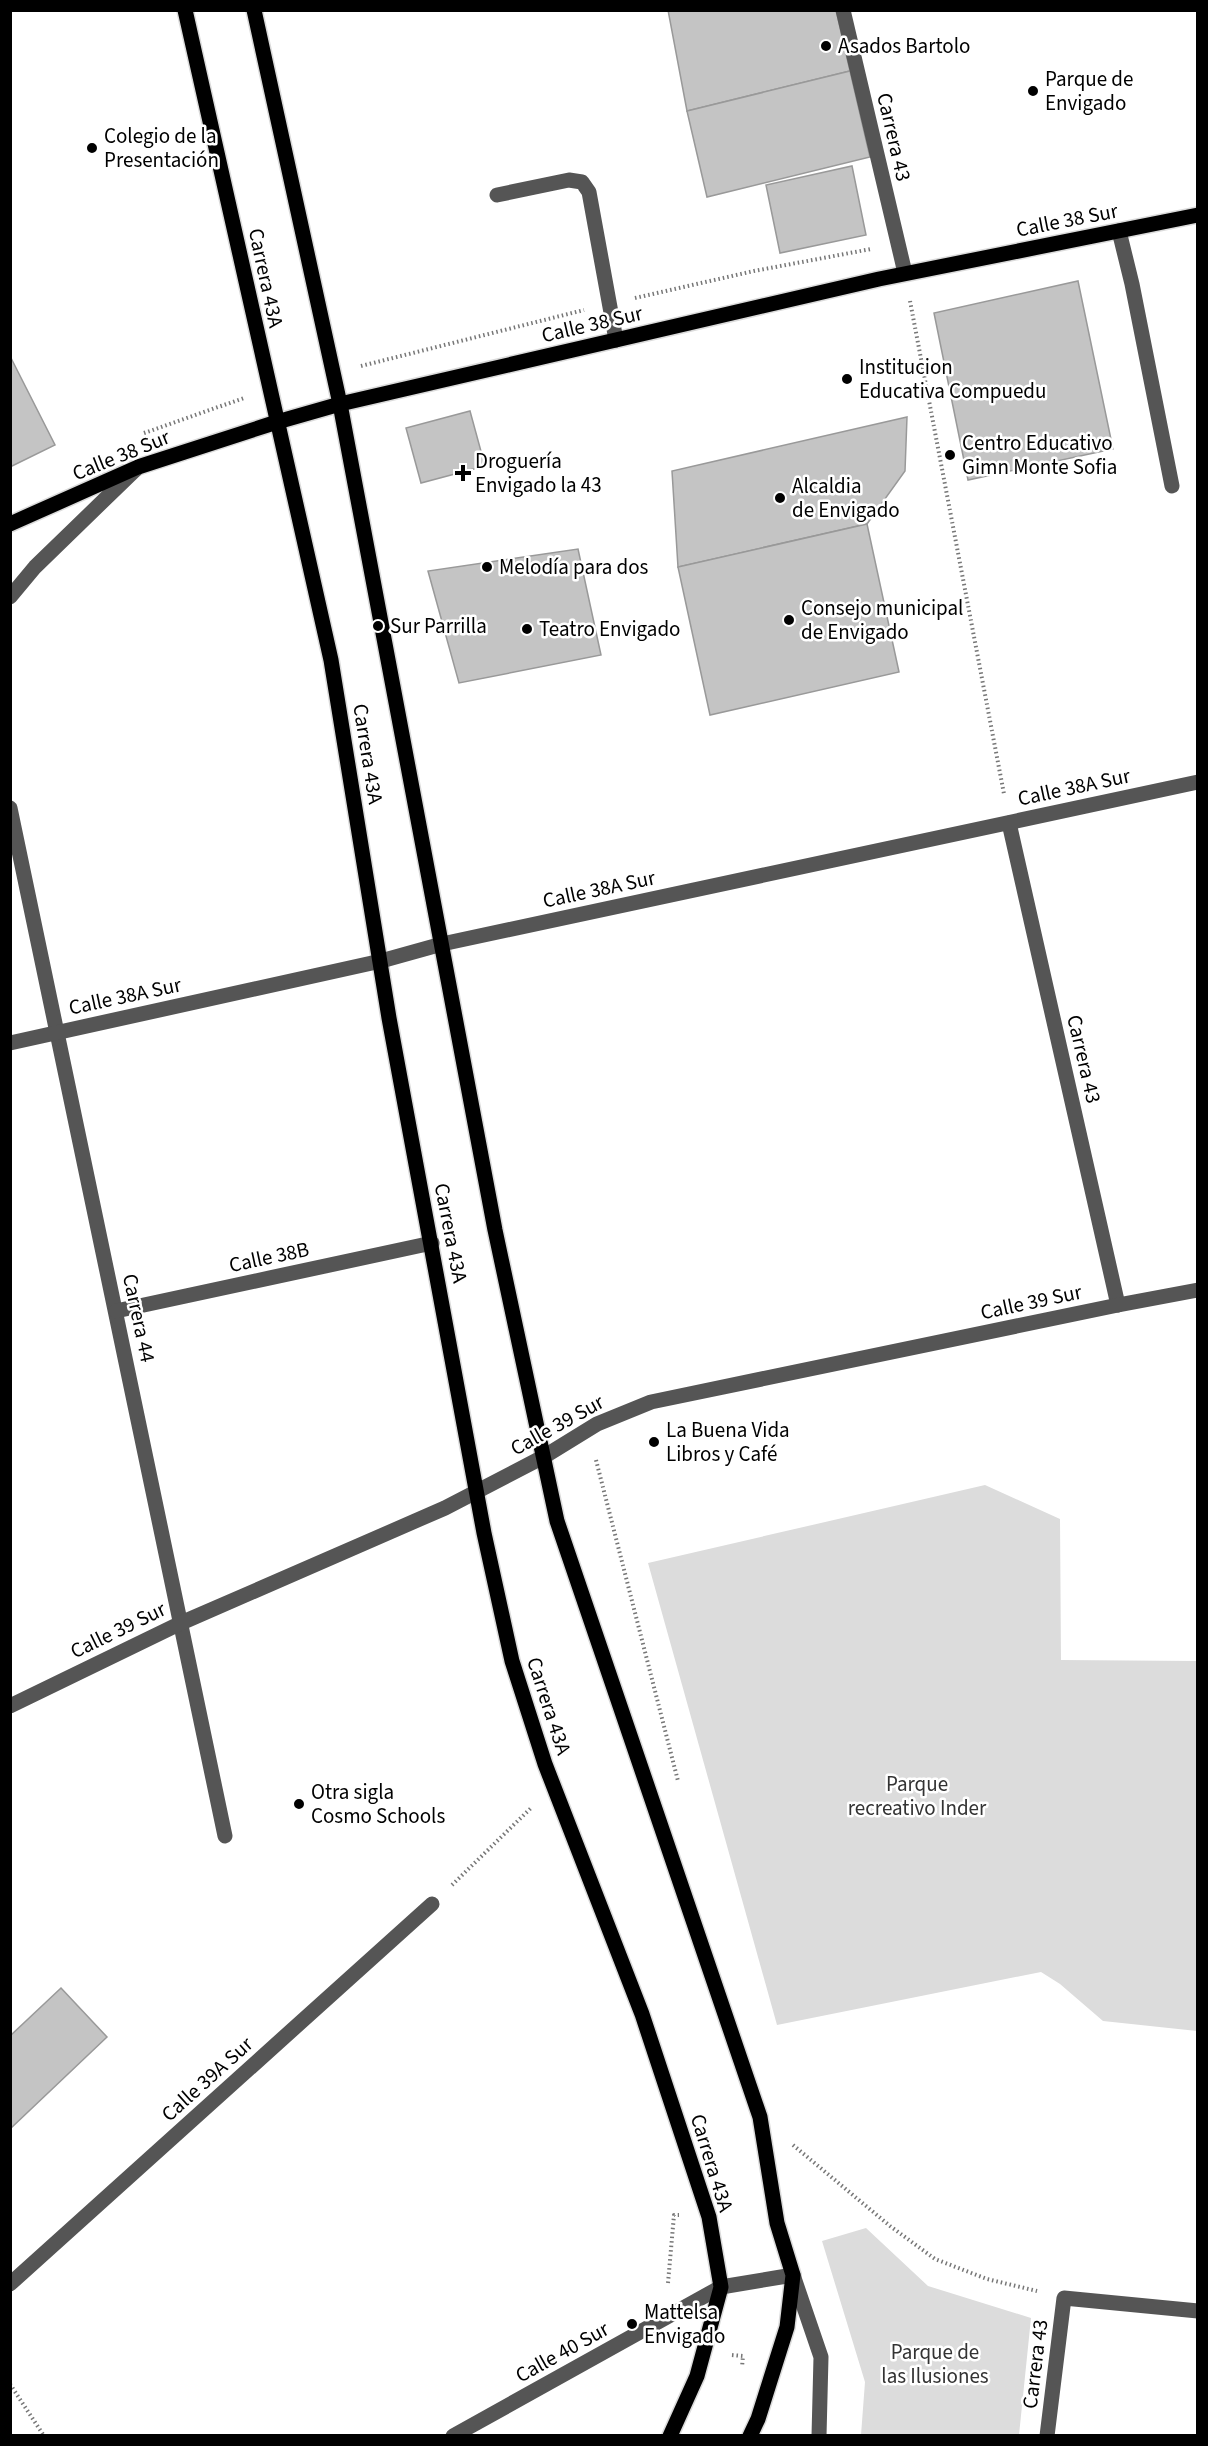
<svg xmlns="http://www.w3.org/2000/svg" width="1208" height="2446" font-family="'Source Sans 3',sans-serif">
<rect width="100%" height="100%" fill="#fff"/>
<g fill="#dcdcdc">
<path d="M 985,1485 L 1060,1519 L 1061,1660 L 1197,1661 L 1197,2031 L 1103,2021 L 1060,1984 L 1041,1972 L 777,2025 L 648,1563 Z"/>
<path d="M 866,2228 L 928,2286 L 1031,2318 L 1019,2435 L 861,2435 L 865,2382 L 822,2241 Z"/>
</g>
<g fill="#c4c4c4" stroke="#999" stroke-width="1.5">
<path d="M 668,10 L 836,10 L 850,71 L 687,111 Z"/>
<path d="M 850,71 L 870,157 L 707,197 L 687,111 Z"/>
<path d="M 852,166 L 866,235 L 780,253 L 766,185 Z"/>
<path d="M 1078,281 L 1113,449 L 968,480 L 934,313 Z"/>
<path d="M 10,356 L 55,445 L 10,467 Z"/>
<path d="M 470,411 L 485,466 L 421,483 L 406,428 Z"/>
<path d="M 907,417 L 905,471 L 867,524 L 678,567 L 672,471 Z"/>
<path d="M 867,524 L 899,672 L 710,715 L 678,567 Z"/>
<path d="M 578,549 L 601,655 L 459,683 L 428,571 Z"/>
<path d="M 61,1988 L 107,2037 L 10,2129 L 10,2036 Z"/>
</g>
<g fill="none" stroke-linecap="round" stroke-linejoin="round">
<defs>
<g id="major">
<path d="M 185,10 L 331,660 L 389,1018 L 484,1533 L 512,1661 L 545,1764 L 642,2014 L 709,2217 L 721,2287 L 697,2376 L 670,2436"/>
<path d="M 254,10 L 340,404 L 495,1230 L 557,1521 L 760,2117 L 777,2223 L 793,2275 L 787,2327 L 758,2419 L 750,2436"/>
<path d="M 10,524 L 138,467 L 277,422 L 340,404 L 879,279 L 1198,215"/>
</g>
</defs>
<use href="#major" stroke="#dbdbdb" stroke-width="18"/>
<g stroke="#777" stroke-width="4" stroke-dasharray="1.5 3" stroke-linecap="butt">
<path d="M 635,298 L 754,271 L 871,249"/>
<path d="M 910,301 L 1004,794"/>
<path d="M 361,366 L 584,310"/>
<path d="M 144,433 L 244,398"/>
<path d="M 596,1460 L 678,1781"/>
<path d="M 452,1885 L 532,1807"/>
<path d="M 793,2145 L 890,2226 L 935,2259 L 987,2279 L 1037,2291"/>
<path d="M 668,2283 L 674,2215 L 679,2215"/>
<path d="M 732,2355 L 743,2356 L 742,2367"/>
<path d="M 10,2384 L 44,2436"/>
</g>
<g stroke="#555" stroke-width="15">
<path d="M 843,10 L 905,273"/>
<path d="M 497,195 L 569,180 L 582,182 L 589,192 L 616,340"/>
<path d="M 1119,231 L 1132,284 L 1172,486"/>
<path d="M 10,597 L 35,567 L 136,469"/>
<path d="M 10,808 L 225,1836"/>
<path d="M 1009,823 L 1118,1305"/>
<path d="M 10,1043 L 381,961 L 442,944 L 1198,782"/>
<path d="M 116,1311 L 432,1243"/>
<path d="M 10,1706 L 181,1623 L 445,1508 L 545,1456 L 597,1424 L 651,1402 L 1118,1305 L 1198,1290"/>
<path d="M 10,2284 L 432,1904"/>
<path d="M 453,2436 L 721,2287 L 793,2275 L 821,2357 L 819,2436"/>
<path d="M 1047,2436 L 1064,2298 L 1198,2311"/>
</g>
<use href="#major" stroke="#000" stroke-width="15"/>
</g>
<g fill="#000" stroke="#fff" stroke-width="2">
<circle cx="826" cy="46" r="6"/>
<circle cx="1033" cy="91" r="6"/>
<circle cx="92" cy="148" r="6"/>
<circle cx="847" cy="379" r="6"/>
<circle cx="950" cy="455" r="6"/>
<path d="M460 464h6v6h6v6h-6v6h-6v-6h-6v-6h6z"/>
<circle cx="780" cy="498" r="6"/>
<circle cx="487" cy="567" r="6"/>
<circle cx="789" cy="620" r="6"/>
<circle cx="378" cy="626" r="6"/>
<circle cx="527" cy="629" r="6"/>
<circle cx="654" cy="1442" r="6"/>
<circle cx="299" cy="1804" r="6"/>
<circle cx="632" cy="2324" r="6"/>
</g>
<g text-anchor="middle" stroke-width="5" stroke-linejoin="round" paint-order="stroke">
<g font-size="21" fill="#000" stroke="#fff" text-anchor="start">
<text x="838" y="53">Asados Bartolo</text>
<text x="1045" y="86">Parque de<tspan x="1045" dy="24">Envigado</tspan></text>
<text x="104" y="143">Colegio de la<tspan x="104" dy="24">Presentación</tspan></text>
<text x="859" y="374">Institucion<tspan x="859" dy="24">Educativa Compuedu</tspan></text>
<text x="962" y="450">Centro Educativo<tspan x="962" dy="24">Gimn Monte Sofia</tspan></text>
<text x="475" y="468">Droguería<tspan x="475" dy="24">Envigado la 43</tspan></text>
<text x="792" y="493">Alcaldia<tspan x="792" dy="24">de Envigado</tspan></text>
<text x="499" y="574">Melodía para dos</text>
<text x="801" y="615">Consejo municipal<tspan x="801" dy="24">de Envigado</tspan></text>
<text x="390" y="633">Sur Parrilla</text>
<text x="539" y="636">Teatro Envigado</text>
<text x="666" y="1437">La Buena Vida<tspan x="666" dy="24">Libros y Café</tspan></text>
<text x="311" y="1799">Otra sigla<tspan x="311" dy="24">Cosmo Schools</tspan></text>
<text x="644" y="2319">Mattelsa<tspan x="644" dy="24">Envigado</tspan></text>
</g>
<g font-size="21" fill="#000" stroke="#fff">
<text transform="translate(894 137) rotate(77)" y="7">Carrera 43</text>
<text transform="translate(1067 220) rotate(-11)" y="7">Calle 38 Sur</text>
<text transform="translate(266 278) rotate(78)" y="7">Carrera 43A</text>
<text transform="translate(592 324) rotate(-13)" y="7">Calle 38 Sur</text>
<text transform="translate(121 455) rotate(-22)" y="7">Calle 38 Sur</text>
<text transform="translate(368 754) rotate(81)" y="7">Carrera 43A</text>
<text transform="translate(1074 787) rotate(-12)" y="7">Calle 38A Sur</text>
<text transform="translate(599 889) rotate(-12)" y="7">Calle 38A Sur</text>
<text transform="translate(125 996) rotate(-12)" y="7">Calle 38A Sur</text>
<text transform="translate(1084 1059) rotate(77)" y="7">Carrera 43</text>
<text transform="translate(451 1233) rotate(79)" y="7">Carrera 43A</text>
<text transform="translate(269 1257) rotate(-12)" y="7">Calle 38B</text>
<text transform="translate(1031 1302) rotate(-12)" y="7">Calle 39 Sur</text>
<text transform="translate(139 1318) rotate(78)" y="7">Carrera 44</text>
<text transform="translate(557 1425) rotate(-29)" y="7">Calle 39 Sur</text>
<text transform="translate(118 1630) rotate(-26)" y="7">Calle 39 Sur</text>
<text transform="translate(549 1706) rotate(72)" y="7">Carrera 43A</text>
<text transform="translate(207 2079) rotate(-42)" y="7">Calle 39A Sur</text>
<text transform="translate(712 2163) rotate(73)" y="7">Carrera 43A</text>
<text transform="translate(562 2352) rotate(-29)" y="7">Calle 40 Sur</text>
<text transform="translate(1035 2364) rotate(-83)" y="7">Carrera 43</text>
</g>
<g font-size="21" fill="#333" stroke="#fff">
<text x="917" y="1791">Parque<tspan x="917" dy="24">recreativo Inder</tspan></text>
<text x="935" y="2359">Parque de<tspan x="935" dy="24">las Ilusiones</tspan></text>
</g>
</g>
<rect width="1208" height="2446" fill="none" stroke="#000000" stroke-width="24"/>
</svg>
